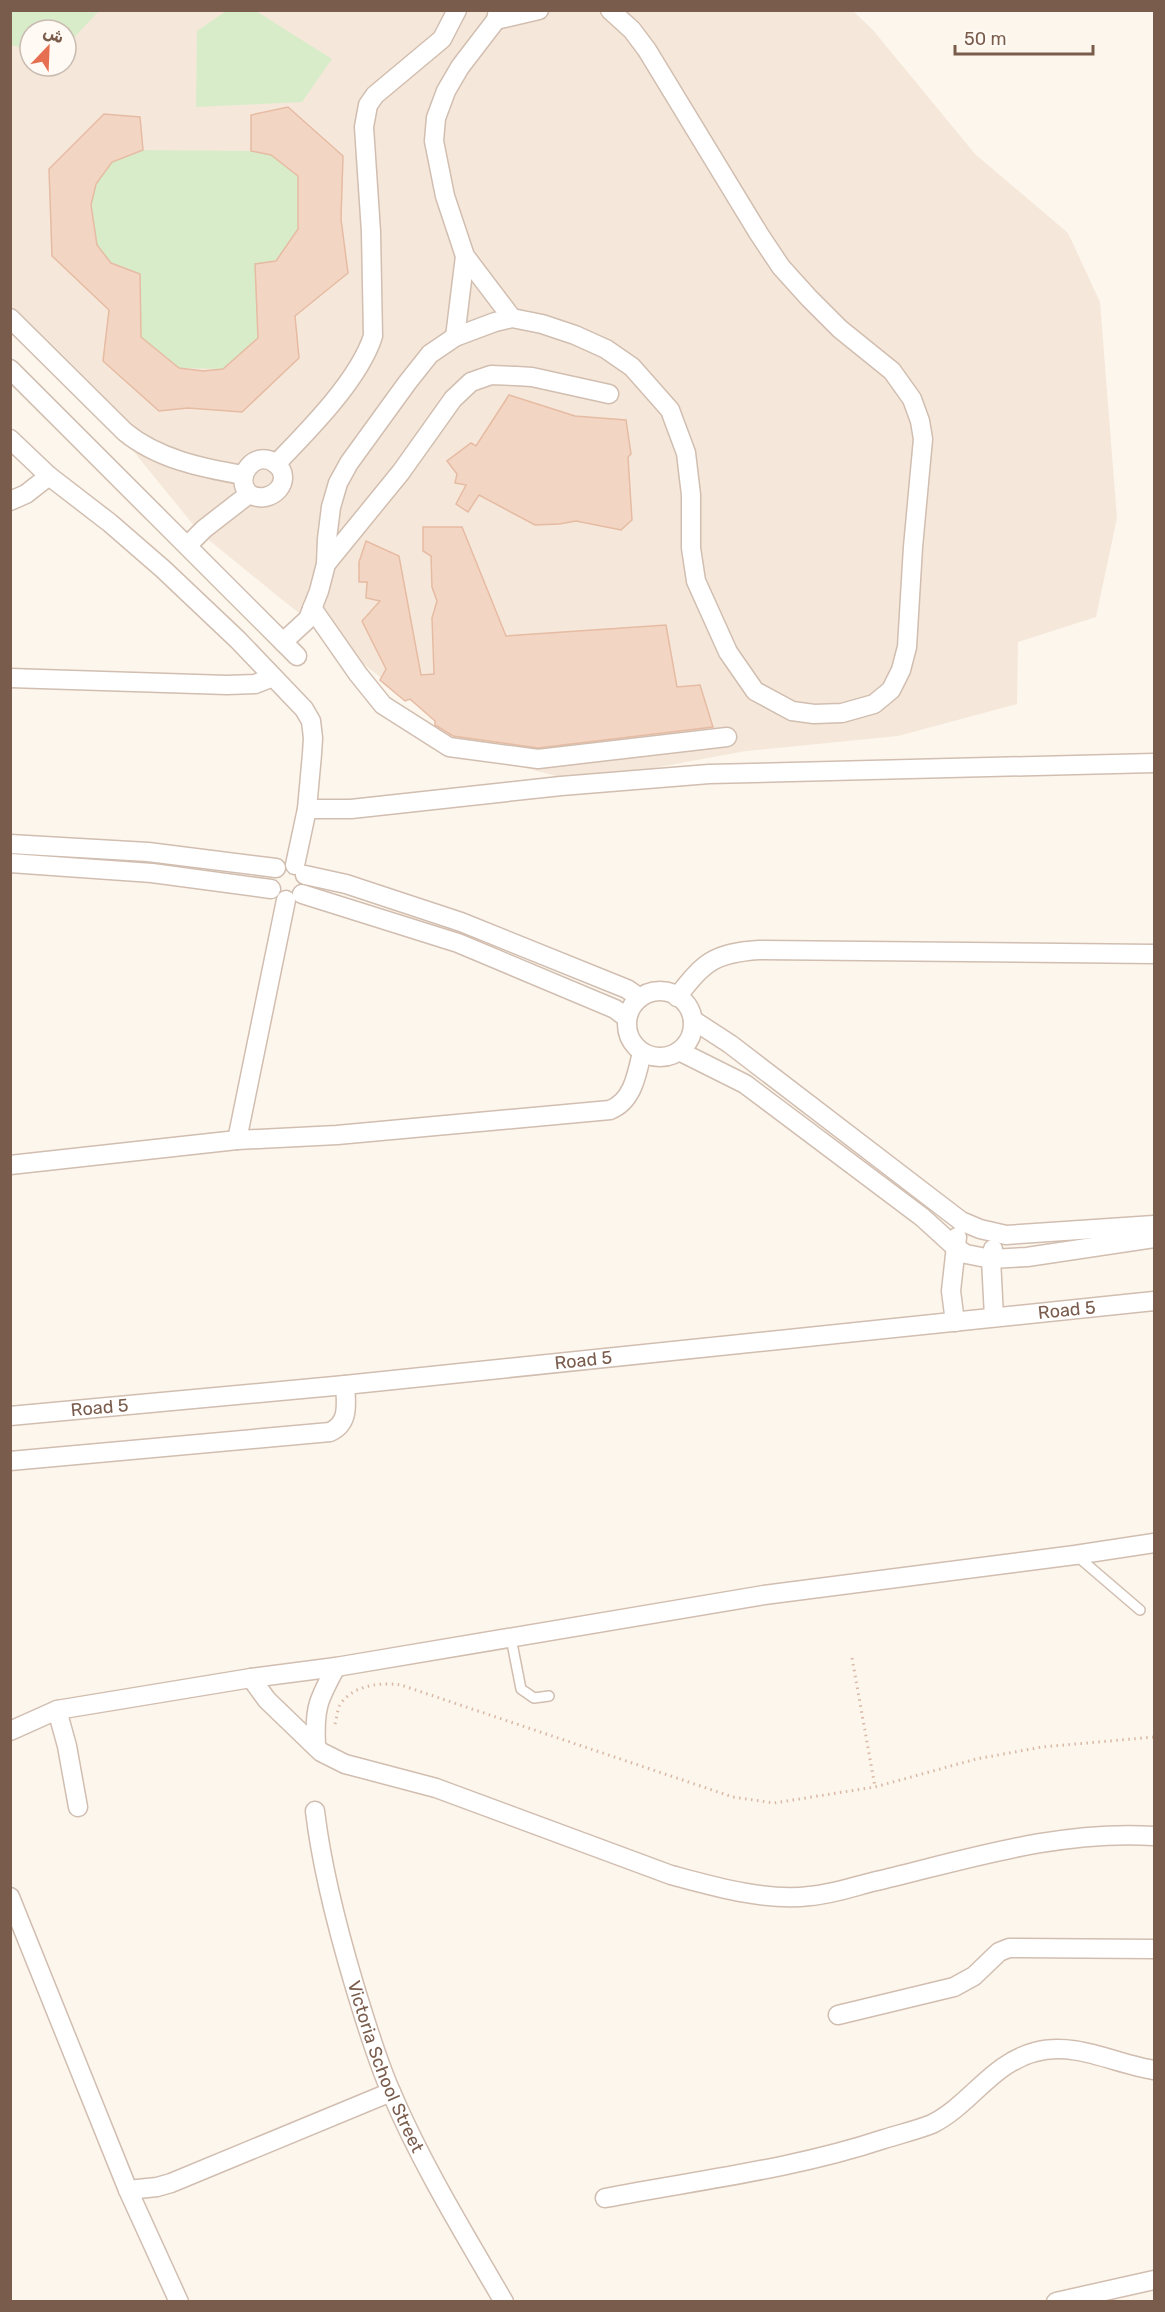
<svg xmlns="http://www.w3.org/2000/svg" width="1165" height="2312" font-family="Rubik,Vazirmatn,sans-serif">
<rect width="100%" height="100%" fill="#fdf6ec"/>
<path fill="#f5e8da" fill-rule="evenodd" d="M 10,11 L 853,11 L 873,30 L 975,154 L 1068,233 L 1100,302 L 1117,518 L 1096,617 L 1018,642 L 1017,704 L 898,736 L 746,751 L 578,782 L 479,755 L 275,594 L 199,532 L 100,410 L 11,322 ZM 30,30 L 66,30 L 66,66 L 30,66 Z"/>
<g fill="#d8ecc9">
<path d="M 11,10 L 99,10 L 99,11 L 66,46 L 66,30 L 30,30 L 30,50 L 11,45 Z"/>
<path d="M 226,11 L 256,11 L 332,59 L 302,102 L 196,107 L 197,31 Z"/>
<path d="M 143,150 L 251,151 L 271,155 L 298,176 L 298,229 L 276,261 L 255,264 L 258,338 L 223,369 L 179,368 L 141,337 L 140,274 L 111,263 L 97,245 L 91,205 L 96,184 L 112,162 Z"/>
</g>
<g fill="#f3d5c3" stroke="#e6bba3" stroke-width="1.5">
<path d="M 288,107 L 343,156 L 341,219 L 348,273 L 295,316 L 299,358 L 242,412 L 188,408 L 159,411 L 103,361 L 109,310 L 52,256 L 49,169 L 104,114 L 140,117 L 143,150 L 112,162 L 96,184 L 91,205 L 97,245 L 111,263 L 140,274 L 141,337 L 179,368 L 203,371 L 223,369 L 258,338 L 255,264 L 276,261 L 298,229 L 298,176 L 271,155 L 251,151 L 251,115 Z"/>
<path d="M 509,395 L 575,416 L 626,420 L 631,454 L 628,457 L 632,520 L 621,530 L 576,521 L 559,524 L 535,525 L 479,495 L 468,512 L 456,504 L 466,485 L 455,483 L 457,474 L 447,461 L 471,443 L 476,446 Z"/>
<path d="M 423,527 L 462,527 L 506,636 L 666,625 L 677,687 L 700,685 L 713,727 L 538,748 L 453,736 L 435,725 L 435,721 L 410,699 L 405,701 L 380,680 L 386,669 L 362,621 L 380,601 L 366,598 L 367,582 L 359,582 L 359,562 L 366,541 L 399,556 L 421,675 L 434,674 L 432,618 L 437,601 L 432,587 L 431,556 L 423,551 Z"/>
</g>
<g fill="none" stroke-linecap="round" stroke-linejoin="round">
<defs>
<g id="lane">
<path d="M 1077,1556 L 1140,1610"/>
<path d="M 511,1638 L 521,1689 L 534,1698 L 549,1696"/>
</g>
<g id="street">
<path d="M 498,10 L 496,20 L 460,67 L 446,91 L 436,118 L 434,141 L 445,196 L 465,256 L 512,318"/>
<path d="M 496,20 L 539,10"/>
<path d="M 10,318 L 125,432 C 158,459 202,468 243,475"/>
<path d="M 455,337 L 465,256"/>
<path d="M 10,369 L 297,656"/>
<path d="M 10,439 L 49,476 L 110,523 L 163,569 L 238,640 L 304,709 L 311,721 L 313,738 L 312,754 L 307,809 L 295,865"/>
<path d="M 276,464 C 308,431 359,380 373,336 L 371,232 L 364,127 L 368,105 L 375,95 L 442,39 L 457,10"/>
<path d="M 10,501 L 26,494 L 49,476"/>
<path d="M 188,545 L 204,529 L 249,494 C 272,507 295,479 276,464 C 257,448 232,476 249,494"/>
<path d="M 326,564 L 401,472 L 453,399 L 471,382 L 491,375 L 516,376 L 532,377 L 609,394"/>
<path d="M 312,608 L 358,674 L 383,705 L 449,747 L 538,759 L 727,737"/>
<path d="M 283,642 L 308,619 L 319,591 L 326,564 L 327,539 L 331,507 L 338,483 L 349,463 L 407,383 L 430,354 L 455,337 L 495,322 L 512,318 L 542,324 L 575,335 L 606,349 L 632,367 L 670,410 L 686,453 L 691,495 L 691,548 L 696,581 L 728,652 L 755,691 L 792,711 L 814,714 L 842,713 L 874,704 L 891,690 L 901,670 L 907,647 L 913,547 L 923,439 L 920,421 L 912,399 L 892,371 L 840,329 L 809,298 L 781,267 L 759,234 L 647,50 L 632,30 L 610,10"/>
<path d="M 10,678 L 227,685 L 255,684 L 273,677"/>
<path d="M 307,809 L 351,809 L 561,786 L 709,774 L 1154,763"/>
<path d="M 10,844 L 148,852 L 276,868"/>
<path d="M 10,863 L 152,873 L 271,889"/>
<path d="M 305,875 L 346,884 L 461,922 L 627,989 L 640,998"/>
<path d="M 302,894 L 458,943 L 615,1009 L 627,1018"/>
<circle cx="660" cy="1024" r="33"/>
<path d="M 677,997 C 704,962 714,953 759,950 L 1154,954"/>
<path d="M 693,1020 L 730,1044 L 961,1221 L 980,1229 L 1006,1235 L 1154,1225"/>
<path d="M 679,1051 L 745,1084 L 922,1217 L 955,1247 L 966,1254 L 991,1259 L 1027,1257 L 1154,1238"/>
<path d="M 237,1140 L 286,900"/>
<path d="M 10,1165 L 237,1140 L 337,1135 L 610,1110 C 633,1101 637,1074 642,1052"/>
<path d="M 993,1249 L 991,1259 L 994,1317"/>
<path d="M 955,1322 L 951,1291 L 957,1237"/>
<path id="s1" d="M 10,1416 L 345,1385 L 1154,1301"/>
<path d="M 10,1461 L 330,1432 C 350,1423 346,1403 345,1385"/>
<path d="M 251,1678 L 267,1700 L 321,1752 L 345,1764 L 436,1788 L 671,1875 C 712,1886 767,1902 810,1896 C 834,1894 858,1885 881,1880 C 972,1858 1060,1830 1154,1836"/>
<path d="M 57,1710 L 67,1746 L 78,1807"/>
<path d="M 10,1731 L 57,1710 L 251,1678 L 336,1667 L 764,1595 L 1075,1555 L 1154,1543"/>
<path d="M 316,1746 C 314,1708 318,1700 336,1667"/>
<path id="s2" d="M 315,1811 C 322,1870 337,1927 354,1984 C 365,2020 376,2058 391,2092 C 422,2165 464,2233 504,2302"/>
<path d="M 10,1897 L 128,2190 L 179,2302"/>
<path d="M 838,2015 L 954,1987 L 974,1976 L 999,1952 L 1009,1948 L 1154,1949"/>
<path d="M 128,2190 L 157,2187 L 171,2183 L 391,2092"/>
<path d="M 605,2198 C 698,2180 794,2169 884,2139 C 900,2134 917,2130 932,2124 C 970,2105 992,2063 1035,2052 C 1075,2041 1115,2064 1154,2070"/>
<path d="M 1056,2302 L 1154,2280"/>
</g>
</defs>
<use href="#lane" stroke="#d1beb0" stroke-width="12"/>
<use href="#street" stroke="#d1beb0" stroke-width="21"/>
<g stroke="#d9b8a5" stroke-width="3" stroke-dasharray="1.5 4.5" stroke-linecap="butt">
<path d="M 852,1658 L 875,1787"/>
<path d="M 335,1724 C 337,1718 337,1710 340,1705 C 352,1685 381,1682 401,1685 L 733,1797 L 774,1803 L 875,1787 L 976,1759 L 1042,1747 L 1154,1737"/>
</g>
<use href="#lane" stroke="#fff" stroke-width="9"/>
<use href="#street" stroke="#fff" stroke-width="18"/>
</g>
<g text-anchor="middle" stroke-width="4.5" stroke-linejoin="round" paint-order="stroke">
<g font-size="18" fill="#7a5c4d" stroke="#fffaf3">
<text dy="6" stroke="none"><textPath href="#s1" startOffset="1062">Road 5</textPath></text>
<text dy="6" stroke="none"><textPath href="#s1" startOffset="576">Road 5</textPath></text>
<text dy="6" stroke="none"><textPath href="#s1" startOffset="90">Road 5</textPath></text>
<text dy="6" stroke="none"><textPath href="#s2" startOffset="266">Victoria School Street</textPath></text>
</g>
</g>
<rect width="1165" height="2312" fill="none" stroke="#7a5c4d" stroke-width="24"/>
<g transform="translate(48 48) rotate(23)"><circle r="28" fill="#fffaf3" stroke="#cabbb1" stroke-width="1.5"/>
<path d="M0-4.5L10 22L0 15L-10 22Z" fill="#e76f51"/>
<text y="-9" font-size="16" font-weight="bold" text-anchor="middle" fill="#7a5c4d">ش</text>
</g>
<path d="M955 45v9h138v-9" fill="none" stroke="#7a5c4d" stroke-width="3"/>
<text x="964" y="45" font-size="18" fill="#7a5c4d" stroke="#fffaf3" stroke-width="4.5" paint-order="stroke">50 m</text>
</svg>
